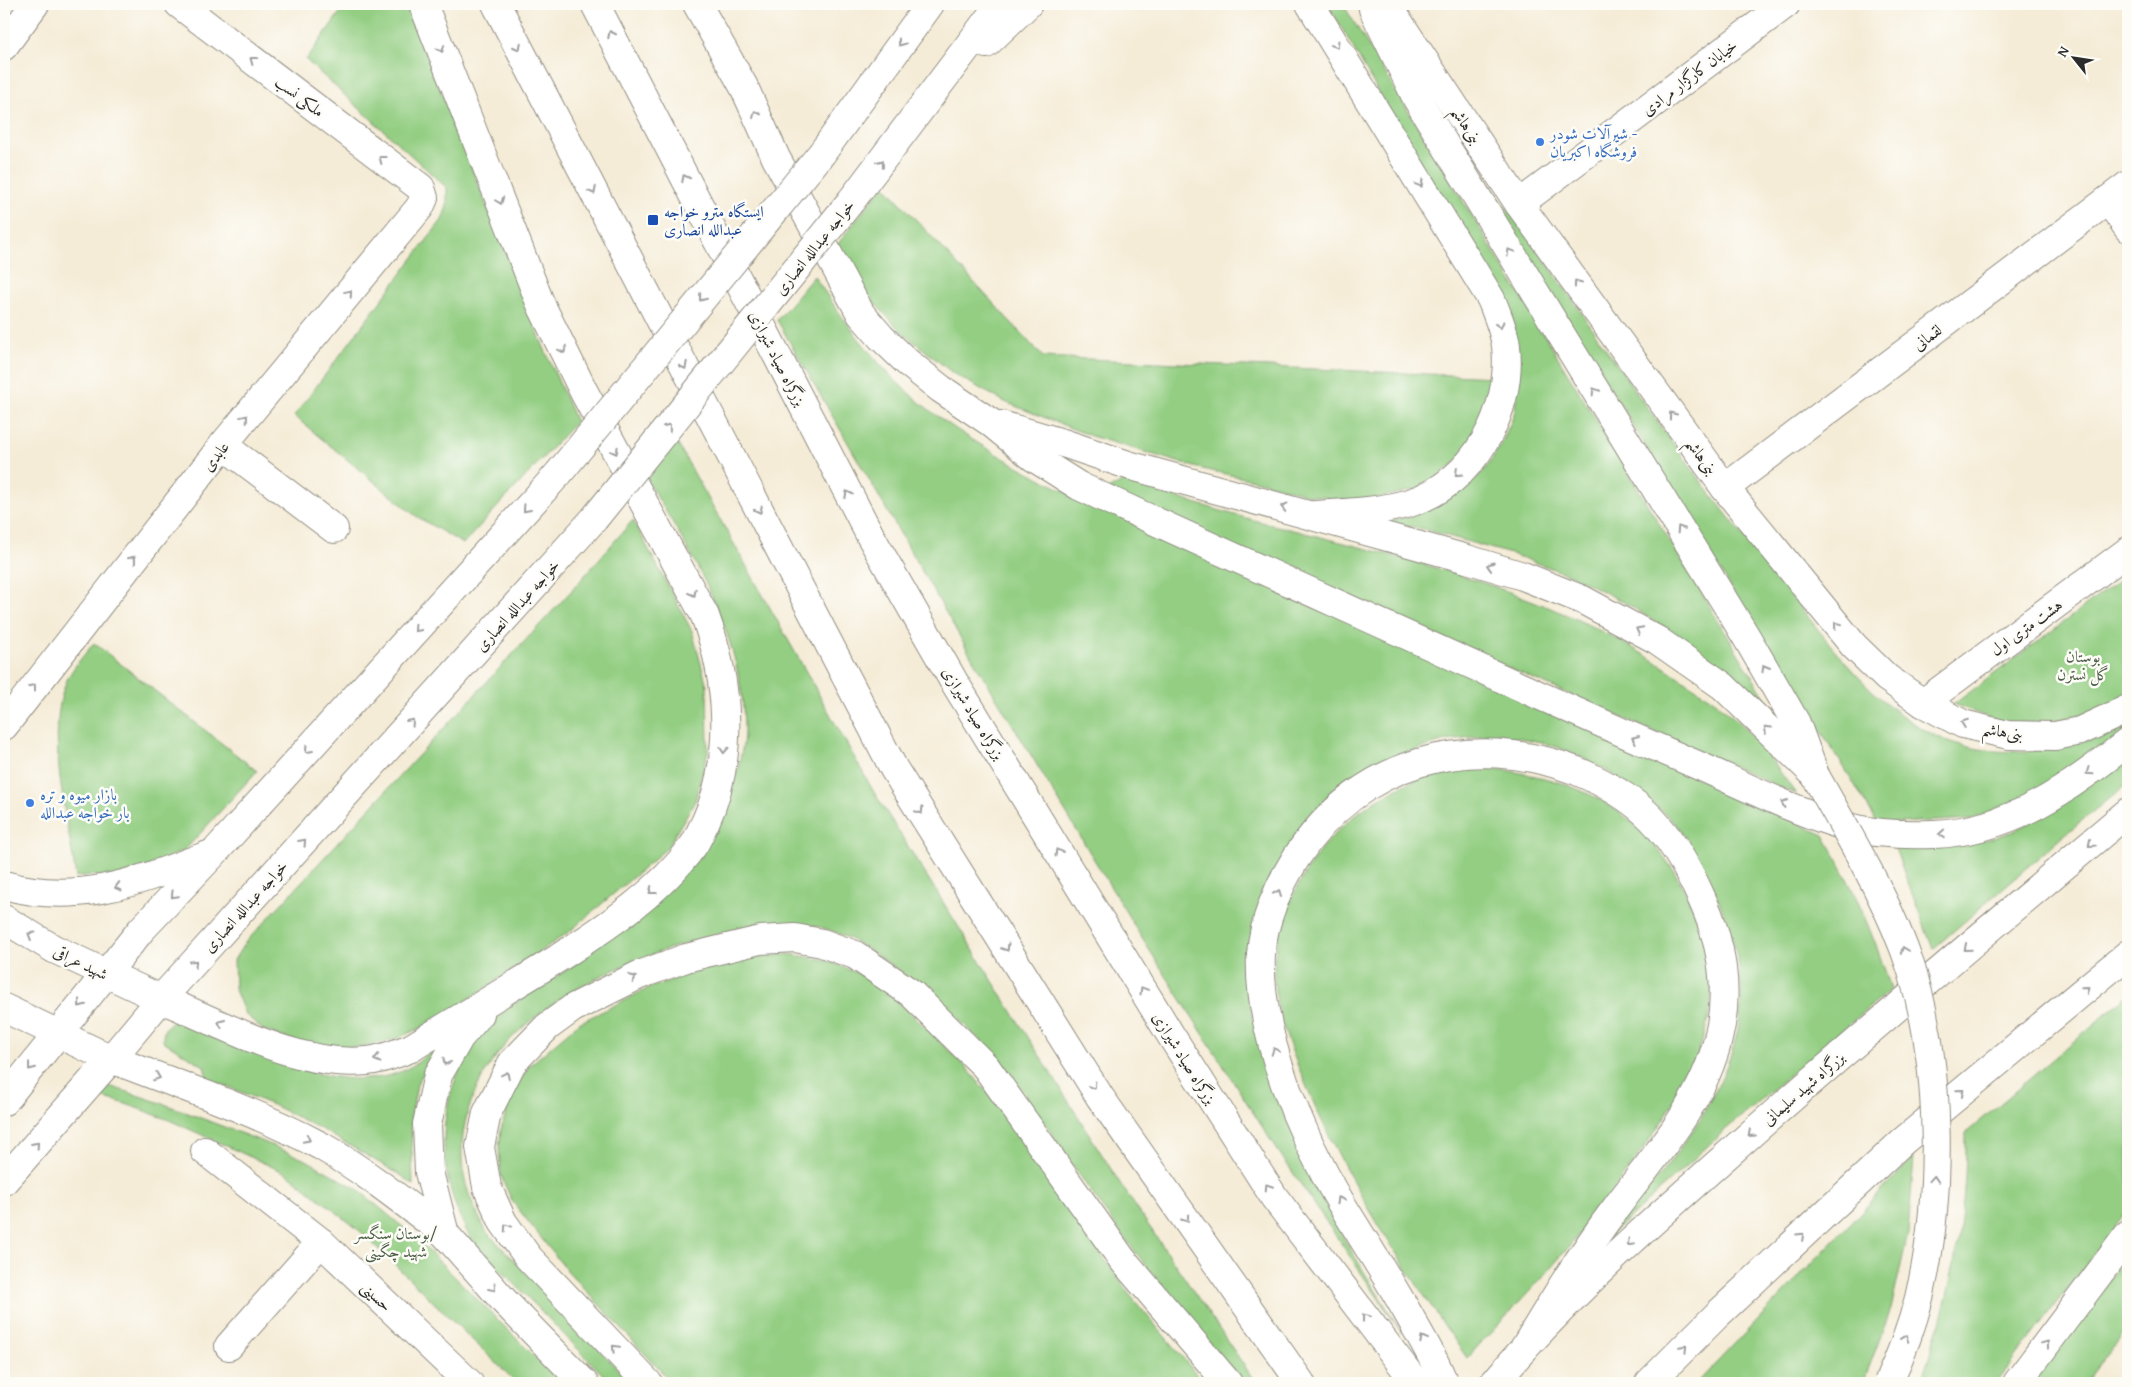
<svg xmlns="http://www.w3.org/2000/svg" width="2132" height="1387" font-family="'Gentium Book Plus',Amiri,serif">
<rect width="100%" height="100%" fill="#fdfcf7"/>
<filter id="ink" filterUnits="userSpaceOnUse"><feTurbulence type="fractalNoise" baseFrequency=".02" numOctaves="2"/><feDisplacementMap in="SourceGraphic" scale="10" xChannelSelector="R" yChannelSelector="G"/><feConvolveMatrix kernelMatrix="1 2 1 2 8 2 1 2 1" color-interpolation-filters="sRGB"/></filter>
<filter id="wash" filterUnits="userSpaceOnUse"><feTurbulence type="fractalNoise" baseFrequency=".0096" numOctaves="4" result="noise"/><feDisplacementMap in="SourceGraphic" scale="20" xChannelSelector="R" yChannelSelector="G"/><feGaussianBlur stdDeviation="1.12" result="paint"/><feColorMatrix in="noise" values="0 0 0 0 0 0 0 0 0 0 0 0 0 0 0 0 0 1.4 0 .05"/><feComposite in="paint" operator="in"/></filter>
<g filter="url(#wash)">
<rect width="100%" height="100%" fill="#f5ecd7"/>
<g fill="#93ce82" stroke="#5f7c56">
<path d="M 346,4 L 406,4 L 536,329 L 576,422 L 463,544 L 416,516 L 294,416 L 442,220 L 447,206 L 447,188 L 306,60 Z"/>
<path d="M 1328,4 L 1343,4 L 1792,742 L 1726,669 L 1631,606 L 1573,576 L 1514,555 L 1424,529 L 1376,521 L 1412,517 L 1458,492 L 1483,472 L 1501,445 L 1514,415 L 1519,379 L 1517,343 L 1511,312 L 1484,263 L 1399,128 Z"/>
<path d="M 1468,165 C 1481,179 1495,192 1506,207 C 1550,264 1589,326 1631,385 C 1681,457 1736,527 1791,596 C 1834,648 1870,702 1932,734 C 1991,764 2070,752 2128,725 L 2128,733 L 2054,783 L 1973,819 L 1878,824 L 1847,772 L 1765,644 L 1591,356 Z"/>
<path d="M 884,185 L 1043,357 L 1495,377 L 1493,393 L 1468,453 L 1423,488 L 1359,502 L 1308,495 L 1267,483 L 1198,468 L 1091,436 L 1005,402 L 954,374 L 902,332 L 878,307 L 833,250 Z"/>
<path d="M 814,276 C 837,310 860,343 888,373 C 941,429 1016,465 1083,501 L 1824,835 C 1852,884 1874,935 1891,989 L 1724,1131 L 1598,1247 C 1651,1186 1708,1127 1733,1048 C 1751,993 1737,936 1711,885 C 1703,870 1696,854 1687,839 C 1674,818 1653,805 1634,790 C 1547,722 1455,719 1362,777 C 1324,800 1304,822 1281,860 C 1276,868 1270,877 1267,886 C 1263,897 1262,910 1259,922 C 1253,951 1246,978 1251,1008 C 1255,1040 1268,1070 1280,1099 C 1293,1133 1306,1168 1323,1200 C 1347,1246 1375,1289 1402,1333 L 1270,1139 L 1138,932 L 971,656 L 777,320 Z"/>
<path d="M 677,443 L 875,794 L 1123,1188 L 1256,1383 L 1244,1383 C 1192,1324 1142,1263 1096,1199 C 1064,1154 1036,1105 1000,1063 C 971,1028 937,998 900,971 C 878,956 855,939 829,930 C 783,913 728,930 684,944 C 622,963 566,988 518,1032 C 481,1066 456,1119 463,1170 C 466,1192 476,1212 486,1231 L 631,1383 L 611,1383 L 471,1239 C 441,1186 434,1125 460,1069 C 469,1049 480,1031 497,1017 C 527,992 565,975 594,949 C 623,924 648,893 674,866 C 689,851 709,835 721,817 C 730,805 744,749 744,733 C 745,637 693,556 645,477 Z"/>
<path d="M 1124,481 C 1179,498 1233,516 1289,529 C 1424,563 1562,596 1679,677 C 1696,689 1715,700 1731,715 C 1756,738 1776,766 1796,794 L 1106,491 Z"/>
<path d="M 633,520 L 692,631 L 707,686 L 708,752 L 695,801 L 667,848 L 569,932 L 463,1003 L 427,1025 L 396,1039 L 361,1047 L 315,1048 L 263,1030 L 245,1014 L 235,990 L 234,960 L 244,944 L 573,589 Z"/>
<path d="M 2128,574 L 2128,696 C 2088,716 2035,731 1990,718 C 1978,714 1966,708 1954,704 Z"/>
<path d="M 94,643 L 257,771 L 185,850 L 117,880 L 92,875 L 76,877 C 68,821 44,732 67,680 C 73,667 85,654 94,643 Z"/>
<path d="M 2128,757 L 2128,783 L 2063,836 L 1933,949 L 1894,846 C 1927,844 1965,846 1997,837 C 2038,824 2091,782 2128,757 Z"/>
<path d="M 1479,767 C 1563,776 1622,796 1672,868 C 1694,902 1715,961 1711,1002 C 1703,1066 1662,1124 1625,1174 C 1610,1193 1596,1213 1581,1232 C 1546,1276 1505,1317 1467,1358 C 1405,1269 1344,1179 1303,1078 C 1290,1047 1276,1014 1274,980 C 1272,933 1293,888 1320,851 C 1349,813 1392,786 1438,772 C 1451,769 1466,769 1479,767 Z"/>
<path d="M 788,954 L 826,960 L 864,976 L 900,1003 L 966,1067 L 995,1102 L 1129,1294 L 1204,1383 L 672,1383 L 564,1267 L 512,1201 L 501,1176 L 499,1149 L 501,1129 L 512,1094 L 530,1065 L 579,1023 L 649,988 L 683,976 L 742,959 Z"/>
<path d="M 2128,995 L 2128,1209 L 1996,1383 L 1920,1383 C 1950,1302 1967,1219 1966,1133 Z"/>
<path d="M 173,1022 L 180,1022 L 214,1039 L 219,1037 C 271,1061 357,1099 412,1066 C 424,1059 434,1047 444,1038 L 417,1084 L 411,1118 L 413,1185 L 402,1176 L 321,1129 L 275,1106 L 207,1078 L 204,1066 L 163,1041 C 163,1032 164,1026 173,1022 Z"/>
<path d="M 106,1085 L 167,1105 L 266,1143 L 308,1161 L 356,1188 L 416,1238 L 561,1383 L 517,1383 L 360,1231 L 288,1174 L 169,1120 L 123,1103 L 82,1092 Z"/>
<path d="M 1914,1157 L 1908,1234 L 1891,1309 L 1863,1383 L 1697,1383 Z"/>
<path d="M 2128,1254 L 2128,1327 L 2085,1383 L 2030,1383 Z"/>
</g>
</g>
<g filter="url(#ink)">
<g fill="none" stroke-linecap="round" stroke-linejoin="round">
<defs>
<g id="street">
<path d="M 4,46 L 35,4"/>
<path d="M 2108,200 L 2128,228"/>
<path d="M 1519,204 L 1786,4"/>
<path d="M 223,445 L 334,529"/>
<path d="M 1725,488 L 2128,185"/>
<path d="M 1923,703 L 2128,551"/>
<path d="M 4,726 L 223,445 L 420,207 L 424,198 L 421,188 L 179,4"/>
<path d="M 205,1151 L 321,1242"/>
<path d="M 229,1346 L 321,1242 L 469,1383"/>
</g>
<g id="secondary">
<path d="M 1310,4 L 1491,299 C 1497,314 1504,330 1506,346 C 1513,411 1474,483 1409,503 C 1379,512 1346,513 1315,515"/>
<path d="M 1387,4 L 1519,204 L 1725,488 L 1854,646 L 1887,678 L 1923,703 L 1963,724 L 2008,735 L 2055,736 L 2080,731 L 2128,709"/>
<path d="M 1373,9 L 1417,99 L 1747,638 L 1796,723 L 1815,775"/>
<path d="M 986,44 L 1028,4"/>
<path d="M 822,153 L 930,4"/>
<path d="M 851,201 L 1000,4"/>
<path d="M 4,885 C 79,906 139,881 208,855"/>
<path d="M 4,919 L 54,949 L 161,999"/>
<path d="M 4,1008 L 111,1059"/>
<path d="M 4,1101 L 141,930 L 214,853 L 559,473"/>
<path d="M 4,1181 L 111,1059 L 161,999 L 594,519"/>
</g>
<g id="highway">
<path d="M 496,4 L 894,769 L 1100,1097 L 1301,1383"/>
<path d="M 595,4 L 871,537 L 953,680 L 1170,1034 L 1274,1197 L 1416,1383"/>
<path d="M 697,4 L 744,87 L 776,158 L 861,314 L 881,337 L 907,362 L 941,389 L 990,422 L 1033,457 L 1079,486 C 1227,555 1377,621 1525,689 C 1585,716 1644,742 1704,768 C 1751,789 1799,813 1848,827 C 1875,834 1907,835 1934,834 C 2012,831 2069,788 2128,742"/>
<path d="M 1001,425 L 1066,444 L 1128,465 L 1467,559 L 1523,576 L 1583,600 L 1657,640 L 1723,686 L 1815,775"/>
<path d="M 161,999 C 223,1024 298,1068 367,1061 C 382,1060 397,1053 411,1048 C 460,1018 509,989 557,959 C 606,927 658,894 693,846 C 698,839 701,830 705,823 C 735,758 729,681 705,616 L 584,392 L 541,305 L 423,4"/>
<path d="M 480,1014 L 460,1037 L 438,1075 L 427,1124 L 429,1172 L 445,1234 L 505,1302 L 584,1383"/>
<path d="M 111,1059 C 182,1086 255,1111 321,1146 C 365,1171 405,1203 445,1234"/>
<path d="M 648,1383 L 528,1257 L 503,1222 L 487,1187 L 480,1147 L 487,1113 L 512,1063 L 547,1027 L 573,1008 L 639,975 L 686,958 L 760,940 L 795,938 L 822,943 L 855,955 L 911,993 L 986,1067 L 1122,1259 L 1228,1383"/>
<path d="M 1444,1383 C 1436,1363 1426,1345 1415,1326 C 1392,1284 1366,1244 1341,1203 C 1301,1136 1257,1033 1261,954 C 1263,921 1279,885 1296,858 C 1359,760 1471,730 1577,771 C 1603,782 1631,798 1651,818 C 1673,841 1689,870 1702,899 C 1722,943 1730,992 1718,1039 C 1702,1105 1654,1156 1615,1209 C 1581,1254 1552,1302 1523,1350"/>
<path d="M 1494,1383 C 1568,1295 1657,1217 1743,1141 C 1869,1029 1999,921 2128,812"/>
<path d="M 1649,1383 L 1717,1315 L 1902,1142 L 2128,954"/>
<path d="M 2017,1383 L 2128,1235"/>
</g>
</defs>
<use href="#street" stroke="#908c81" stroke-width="30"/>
<use href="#secondary" stroke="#908c81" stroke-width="30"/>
<use href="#highway" stroke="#908c81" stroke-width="30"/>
<use href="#street" stroke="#fff" stroke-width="28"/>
<use href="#secondary" stroke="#fff" stroke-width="28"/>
<use href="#highway" stroke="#fff" stroke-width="28"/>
<defs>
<g id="secondary-bridge">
<path d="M 559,473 L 822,153"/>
<path d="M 594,519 L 851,201"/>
</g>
<path id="highway-bridge" d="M 1815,775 C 1850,838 1888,899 1911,968 C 1942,1066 1943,1198 1919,1298 C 1912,1326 1900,1357 1888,1383"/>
</defs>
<use href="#secondary-bridge" stroke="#908c81" stroke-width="30" stroke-linecap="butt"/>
<use href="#highway-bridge" stroke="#908c81" stroke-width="30" stroke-linecap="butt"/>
<use href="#secondary-bridge" stroke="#fff" stroke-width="28"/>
<use href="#highway-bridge" stroke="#fff" stroke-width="28"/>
</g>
<defs><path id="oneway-chevron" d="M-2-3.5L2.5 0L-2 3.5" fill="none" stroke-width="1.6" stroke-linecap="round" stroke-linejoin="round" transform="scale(1.25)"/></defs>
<g stroke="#a0a0a0">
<use href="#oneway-chevron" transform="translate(611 34) rotate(-117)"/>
<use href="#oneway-chevron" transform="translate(901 43) rotate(126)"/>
<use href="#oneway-chevron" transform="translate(1336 45) rotate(59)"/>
<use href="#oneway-chevron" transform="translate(518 47) rotate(63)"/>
<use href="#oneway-chevron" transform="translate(441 49) rotate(69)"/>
<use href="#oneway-chevron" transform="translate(253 60) rotate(-143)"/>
<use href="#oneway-chevron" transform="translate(756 114) rotate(-115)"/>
<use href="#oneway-chevron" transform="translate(382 159) rotate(-143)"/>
<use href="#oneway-chevron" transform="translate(881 163) rotate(-52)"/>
<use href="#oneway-chevron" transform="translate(685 178) rotate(-117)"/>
<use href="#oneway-chevron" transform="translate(1420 184) rotate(59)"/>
<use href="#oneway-chevron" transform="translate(593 191) rotate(63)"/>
<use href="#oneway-chevron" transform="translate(500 201) rotate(69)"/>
<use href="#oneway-chevron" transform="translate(1510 252) rotate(-121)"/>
<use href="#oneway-chevron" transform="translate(1577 283) rotate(-126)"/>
<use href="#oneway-chevron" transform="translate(349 293) rotate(-50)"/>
<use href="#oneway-chevron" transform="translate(702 298) rotate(129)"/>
<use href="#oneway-chevron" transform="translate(1500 325) rotate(73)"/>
<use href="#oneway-chevron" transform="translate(563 350) rotate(64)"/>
<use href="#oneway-chevron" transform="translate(684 366) rotate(63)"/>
<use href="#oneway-chevron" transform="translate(1595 391) rotate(-122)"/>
<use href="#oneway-chevron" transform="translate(1672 415) rotate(-126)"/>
<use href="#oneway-chevron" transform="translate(245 418) rotate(-50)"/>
<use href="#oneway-chevron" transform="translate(668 427) rotate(-51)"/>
<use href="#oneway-chevron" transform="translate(615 451) rotate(61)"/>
<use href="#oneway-chevron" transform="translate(1458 473) rotate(137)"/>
<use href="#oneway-chevron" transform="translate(848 494) rotate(-117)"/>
<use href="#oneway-chevron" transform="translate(1284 507) rotate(-165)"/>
<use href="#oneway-chevron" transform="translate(526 509) rotate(132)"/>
<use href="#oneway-chevron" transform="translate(759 510) rotate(63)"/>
<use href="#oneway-chevron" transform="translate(1680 529) rotate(-122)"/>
<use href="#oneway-chevron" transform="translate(133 559) rotate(-52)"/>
<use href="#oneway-chevron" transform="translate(1490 566) rotate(-163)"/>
<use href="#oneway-chevron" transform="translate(693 593) rotate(61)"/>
<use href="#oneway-chevron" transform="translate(1837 625) rotate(-129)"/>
<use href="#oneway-chevron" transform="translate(417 629) rotate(132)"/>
<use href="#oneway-chevron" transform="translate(1639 630) rotate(-152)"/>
<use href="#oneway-chevron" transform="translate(1765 668) rotate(-120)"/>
<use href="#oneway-chevron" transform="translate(33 687) rotate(-54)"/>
<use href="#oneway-chevron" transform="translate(411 722) rotate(-48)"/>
<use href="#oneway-chevron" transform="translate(1964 723) rotate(-159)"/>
<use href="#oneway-chevron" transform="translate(1767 729) rotate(-136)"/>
<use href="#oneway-chevron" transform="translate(1635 739) rotate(-157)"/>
<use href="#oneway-chevron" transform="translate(308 750) rotate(132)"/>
<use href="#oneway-chevron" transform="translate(724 750) rotate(93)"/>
<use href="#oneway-chevron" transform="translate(2089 772) rotate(145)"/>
<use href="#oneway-chevron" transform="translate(1784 803) rotate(-156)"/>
<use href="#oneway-chevron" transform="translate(920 811) rotate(58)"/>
<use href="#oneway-chevron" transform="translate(1942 834) rotate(176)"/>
<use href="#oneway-chevron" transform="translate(303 842) rotate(-48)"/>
<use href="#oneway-chevron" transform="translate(2091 844) rotate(140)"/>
<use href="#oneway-chevron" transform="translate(1058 852) rotate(-121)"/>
<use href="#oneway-chevron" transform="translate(118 887) rotate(165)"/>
<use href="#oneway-chevron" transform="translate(652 891) rotate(142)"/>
<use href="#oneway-chevron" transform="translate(1278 893) rotate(-68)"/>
<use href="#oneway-chevron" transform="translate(174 895) rotate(134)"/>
<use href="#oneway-chevron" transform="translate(31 935) rotate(-149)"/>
<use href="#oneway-chevron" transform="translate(1006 948) rotate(58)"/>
<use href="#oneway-chevron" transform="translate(1967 948) rotate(140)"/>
<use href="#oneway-chevron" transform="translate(1904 950) rotate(-111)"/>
<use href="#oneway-chevron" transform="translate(194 963) rotate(-47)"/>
<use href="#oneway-chevron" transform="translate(633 978) rotate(-25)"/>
<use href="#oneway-chevron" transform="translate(2086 989) rotate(-39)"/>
<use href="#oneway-chevron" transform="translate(1143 990) rotate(-121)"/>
<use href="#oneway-chevron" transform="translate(81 1004) rotate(128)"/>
<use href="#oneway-chevron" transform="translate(221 1023) rotate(-156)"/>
<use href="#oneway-chevron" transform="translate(1275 1051) rotate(-108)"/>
<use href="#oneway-chevron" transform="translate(377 1059) rotate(166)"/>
<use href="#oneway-chevron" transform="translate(446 1062) rotate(119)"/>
<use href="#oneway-chevron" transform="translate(31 1067) rotate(128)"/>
<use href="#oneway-chevron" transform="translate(506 1075) rotate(-64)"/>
<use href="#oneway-chevron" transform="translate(157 1077) rotate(21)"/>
<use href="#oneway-chevron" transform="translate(1093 1086) rotate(58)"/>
<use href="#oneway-chevron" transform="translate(1961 1092) rotate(-40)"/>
<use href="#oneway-chevron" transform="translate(1751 1134) rotate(138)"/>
<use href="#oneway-chevron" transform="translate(307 1139) rotate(27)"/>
<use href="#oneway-chevron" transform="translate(36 1145) rotate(-48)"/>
<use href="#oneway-chevron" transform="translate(1934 1179) rotate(-86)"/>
<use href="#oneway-chevron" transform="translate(1268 1187) rotate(-123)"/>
<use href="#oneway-chevron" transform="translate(1340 1200) rotate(-120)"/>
<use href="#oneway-chevron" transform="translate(1186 1219) rotate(55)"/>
<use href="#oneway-chevron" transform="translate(507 1227) rotate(-124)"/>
<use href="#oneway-chevron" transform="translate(1801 1236) rotate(-43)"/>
<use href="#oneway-chevron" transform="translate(1630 1243) rotate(135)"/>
<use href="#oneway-chevron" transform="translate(493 1288) rotate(49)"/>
<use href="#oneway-chevron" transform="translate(1365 1317) rotate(-127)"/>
<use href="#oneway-chevron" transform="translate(1905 1338) rotate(-70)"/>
<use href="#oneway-chevron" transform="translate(1423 1339) rotate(-119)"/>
<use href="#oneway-chevron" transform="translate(2046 1344) rotate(-53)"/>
<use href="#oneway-chevron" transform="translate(615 1348) rotate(-134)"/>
<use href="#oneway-chevron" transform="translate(1684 1348) rotate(-46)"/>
</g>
</g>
<g fill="#3f7fe0" stroke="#fdfcf7" stroke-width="2">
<circle cx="1540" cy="142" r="5"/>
<circle cx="30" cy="803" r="5"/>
</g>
<rect fill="#1a4fb4" stroke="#fdfcf7" stroke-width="2" x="647" y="214" width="12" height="12" rx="2.5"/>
<g text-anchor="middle" stroke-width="5" stroke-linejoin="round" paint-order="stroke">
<g font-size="16" fill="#2b2b2b" stroke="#fdfcf7">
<text transform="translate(1689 77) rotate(-37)" y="6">خیابان کارگزار مرادی</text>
<text transform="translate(300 96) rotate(37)" y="6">ملکی نسب</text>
<text transform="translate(1467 125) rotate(57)" y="6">بنی‌هاشم</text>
<text transform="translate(814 247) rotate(-51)" y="6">خواجه عبدالله انصاری</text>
<text transform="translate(1927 337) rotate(-37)" y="6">لقمانی</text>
<text transform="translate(778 358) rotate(63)" y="6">بزرگراه صیاد شیرازی</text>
<text transform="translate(215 456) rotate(-52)" y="6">عابدی</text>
<text transform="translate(1702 456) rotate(54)" y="6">بنی‌هاشم</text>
<text transform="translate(517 605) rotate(-48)" y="6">خواجه عبدالله انصاری</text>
<text transform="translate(2026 627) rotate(-36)" y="6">هشت متری اول</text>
<text transform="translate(974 713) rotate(59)" y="6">بزرگراه صیاد شیرازی</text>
<text transform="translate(2003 731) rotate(9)" y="6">بنی‌هاشم</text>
<text transform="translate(245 906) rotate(-48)" y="6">خواجه عبدالله انصاری</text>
<text transform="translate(81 962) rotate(26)" y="6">شهید عراقی</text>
<text transform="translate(1185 1058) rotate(58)" y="6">بزرگراه صیاد شیرازی</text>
<text transform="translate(1803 1088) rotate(-41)" y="6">بزرگراه شهید سلیمانی</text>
<text transform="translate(377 1296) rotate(44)" y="6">حسینی</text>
</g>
<g font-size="16" fill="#366cbe" stroke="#fdfcf7" text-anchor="start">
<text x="1550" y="139">شیرآلات شودر -<tspan x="1550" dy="18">فروشگاه اکبریان</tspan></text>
<text x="40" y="800">بازار میوه و تره<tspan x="40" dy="18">بار خواجه عبدالله</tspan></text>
</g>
<g font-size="16" fill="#164399" stroke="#fdfcf7" text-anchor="start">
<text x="664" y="217">ایستگاه مترو خواجه<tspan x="664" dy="18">عبدالله انصاری</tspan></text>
</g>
<g font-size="16" fill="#4a5c45" stroke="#fdfcf7">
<text x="2083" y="662">بوستان<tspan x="2083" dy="18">گل نسترن</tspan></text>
<text x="396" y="1239">بوستان سنگسر/<tspan x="396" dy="18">شهید چگینی</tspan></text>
</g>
</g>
<rect width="2132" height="1387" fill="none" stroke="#fdfcf7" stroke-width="20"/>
<g transform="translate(2074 58) rotate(300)" stroke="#fdfcf7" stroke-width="4" paint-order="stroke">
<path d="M0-4L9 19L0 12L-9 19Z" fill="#2b2b2b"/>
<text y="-8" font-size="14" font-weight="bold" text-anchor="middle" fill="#2b2b2b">N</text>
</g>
</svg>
